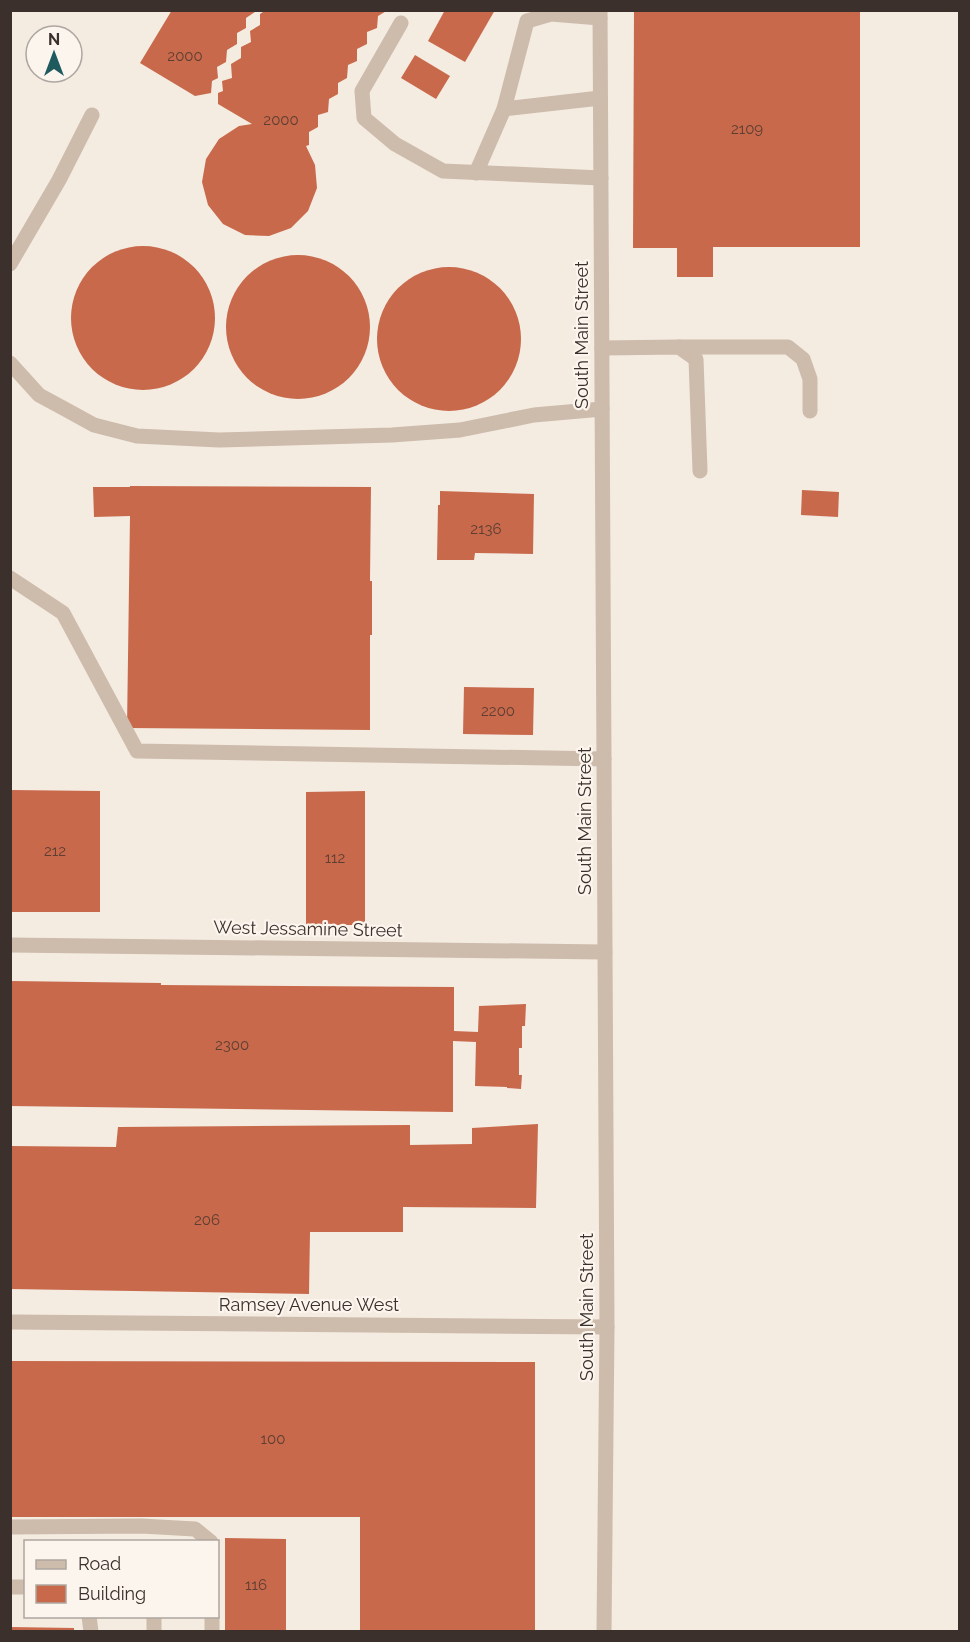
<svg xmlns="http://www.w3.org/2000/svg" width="970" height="1642" font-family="Raleway,sans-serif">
<rect width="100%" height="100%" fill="#f4ebe1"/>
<g fill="#c8694b">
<path d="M 172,10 L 258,10 L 246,18 L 246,28 L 237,33 L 237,44 L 227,50 L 226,62 L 217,67 L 218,78 L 212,81 L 211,93 L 195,96 L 140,63 Z"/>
<path d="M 266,10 L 388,10 L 378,16 L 377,28 L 367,32 L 367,44 L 357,49 L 357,61 L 348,65 L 347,78 L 338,83 L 338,94 L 329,99 L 328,112 L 318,115 L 318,127 L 309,132 L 309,145 L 306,146 L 315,165 L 317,188 L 308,211 L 291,228 L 269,236 L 245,235 L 223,224 L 208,205 L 202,182 L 206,159 L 219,139 L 239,126 L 252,124 L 218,104 L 218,93 L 223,91 L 222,81 L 232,78 L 231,64 L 241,58 L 241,47 L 251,42 L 250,31 L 260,25 L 260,14 Z"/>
<path d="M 445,10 L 495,10 L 465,62 L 428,41 Z"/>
<path d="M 634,10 L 860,10 L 860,247 L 713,247 L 713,277 L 677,277 L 677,248 L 633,248 Z"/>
<path d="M 415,55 L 450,76 L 436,99 L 401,78 Z"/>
<circle cx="143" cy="318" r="72"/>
<circle cx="298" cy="327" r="72"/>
<circle cx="449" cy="339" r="72"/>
<path d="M 130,486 L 371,487 L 370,581 L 372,581 L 372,635 L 370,635 L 370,730 L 127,728 L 130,516 L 94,517 L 93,487 L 130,487 Z"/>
<path d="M 802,490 L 839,492 L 838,517 L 801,515 Z"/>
<path d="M 440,491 L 534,494 L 533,554 L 475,553 L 474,560 L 437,560 L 438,505 L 440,505 Z"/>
<path d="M 464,687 L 534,688 L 533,735 L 463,734 Z"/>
<path d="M 10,790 L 100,791 L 100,912 L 10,912 Z"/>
<path d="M 365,791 L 365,925 L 306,925 L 306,792 Z"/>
<path d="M 10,981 L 161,983 L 161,985 L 454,987 L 454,1031 L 478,1032 L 479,1006 L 526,1004 L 525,1026 L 522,1026 L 522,1048 L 519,1048 L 519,1075 L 522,1075 L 521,1089 L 507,1088 L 507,1087 L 475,1086 L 476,1042 L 453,1041 L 453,1112 L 10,1106 Z"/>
<path d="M 538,1124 L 536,1208 L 403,1207 L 403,1232 L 310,1232 L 309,1294 L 10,1289 L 10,1146 L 116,1147 L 118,1127 L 410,1125 L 410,1145 L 472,1144 L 472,1128 Z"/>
<path d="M 10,1361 L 535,1362 L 535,1632 L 360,1632 L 360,1517 L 10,1517 Z"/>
<path d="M 225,1538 L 286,1539 L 286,1632 L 225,1632 Z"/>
<path d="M 10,1627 L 74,1628 L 74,1632 L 10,1632 Z"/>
</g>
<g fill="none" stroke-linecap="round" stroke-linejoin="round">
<g stroke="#cdbbac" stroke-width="15">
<path d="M 600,10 L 607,1327 L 604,1632"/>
<path d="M 401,23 L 362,91 L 364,118 L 395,144 L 443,171 L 601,178"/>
<path d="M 504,109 L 600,98"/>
<path d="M 476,173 L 504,109 L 527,21 L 551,14 L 600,18"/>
<path d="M 10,264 L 59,180 L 92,115"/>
<path d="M 679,347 L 788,347 L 803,359 L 810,379 L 810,411"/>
<path d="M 602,348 L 679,347 L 696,359 L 700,471"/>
<path d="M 10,363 L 39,395 L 63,408 L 94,425 L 137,436 L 219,440 L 392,435 L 460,430 L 534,415 L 602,409"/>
<path d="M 10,578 L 63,613 L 137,751 L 604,759"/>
<path d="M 10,945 L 605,952"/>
<path d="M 10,1322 L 607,1327"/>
<path d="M 10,1527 L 141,1526 L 195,1529 L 211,1542"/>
<path d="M 10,1587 L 26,1587"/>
<path d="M 89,1616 L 91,1632"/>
<path d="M 212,1616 L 212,1632"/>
<path d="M 154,1632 L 154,1616"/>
</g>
</g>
<g text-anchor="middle" stroke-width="4.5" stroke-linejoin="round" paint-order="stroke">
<g font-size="15" fill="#5e3e33">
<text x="185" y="61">2000</text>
<text x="281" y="125">2000</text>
<text x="747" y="134">2109</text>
<text x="486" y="534">2136</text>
<text x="498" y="716">2200</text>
<text x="55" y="856">212</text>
<text x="335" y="863">112</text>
<text x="232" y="1050">2300</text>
<text x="207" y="1225">206</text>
<text x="273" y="1444">100</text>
<text x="256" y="1590">116</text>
</g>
<g font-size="18" fill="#3b302b" stroke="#fbf5ee">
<text transform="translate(582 335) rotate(-90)" y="6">South Main Street</text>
<text transform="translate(585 821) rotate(-90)" y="6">South Main Street</text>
<text transform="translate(308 929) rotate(1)" y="6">West Jessamine Street</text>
<text x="309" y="1311">Ramsey Avenue West</text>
<text transform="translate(587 1307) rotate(-90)" y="6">South Main Street</text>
</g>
</g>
<rect width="970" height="1642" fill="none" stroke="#3b302b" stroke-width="24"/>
<rect x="24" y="1540" width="195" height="78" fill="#fbf5ee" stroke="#aea6a0" stroke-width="1.5"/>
<rect x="36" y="1560" width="30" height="9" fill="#cdbbac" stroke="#aea6a0" stroke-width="1.5"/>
<text x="78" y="1570" font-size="18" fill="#3b302b">Road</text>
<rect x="36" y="1585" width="30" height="18" fill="#c8694b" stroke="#aea6a0" stroke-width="1.5"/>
<text x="78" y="1600" font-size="18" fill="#3b302b">Building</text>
<g transform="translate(54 54)"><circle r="28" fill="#fbf5ee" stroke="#aea6a0" stroke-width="1.5"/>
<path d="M0-4.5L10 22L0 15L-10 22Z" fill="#1f5a5e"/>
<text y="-9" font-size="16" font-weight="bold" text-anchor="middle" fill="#3b302b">N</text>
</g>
</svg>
